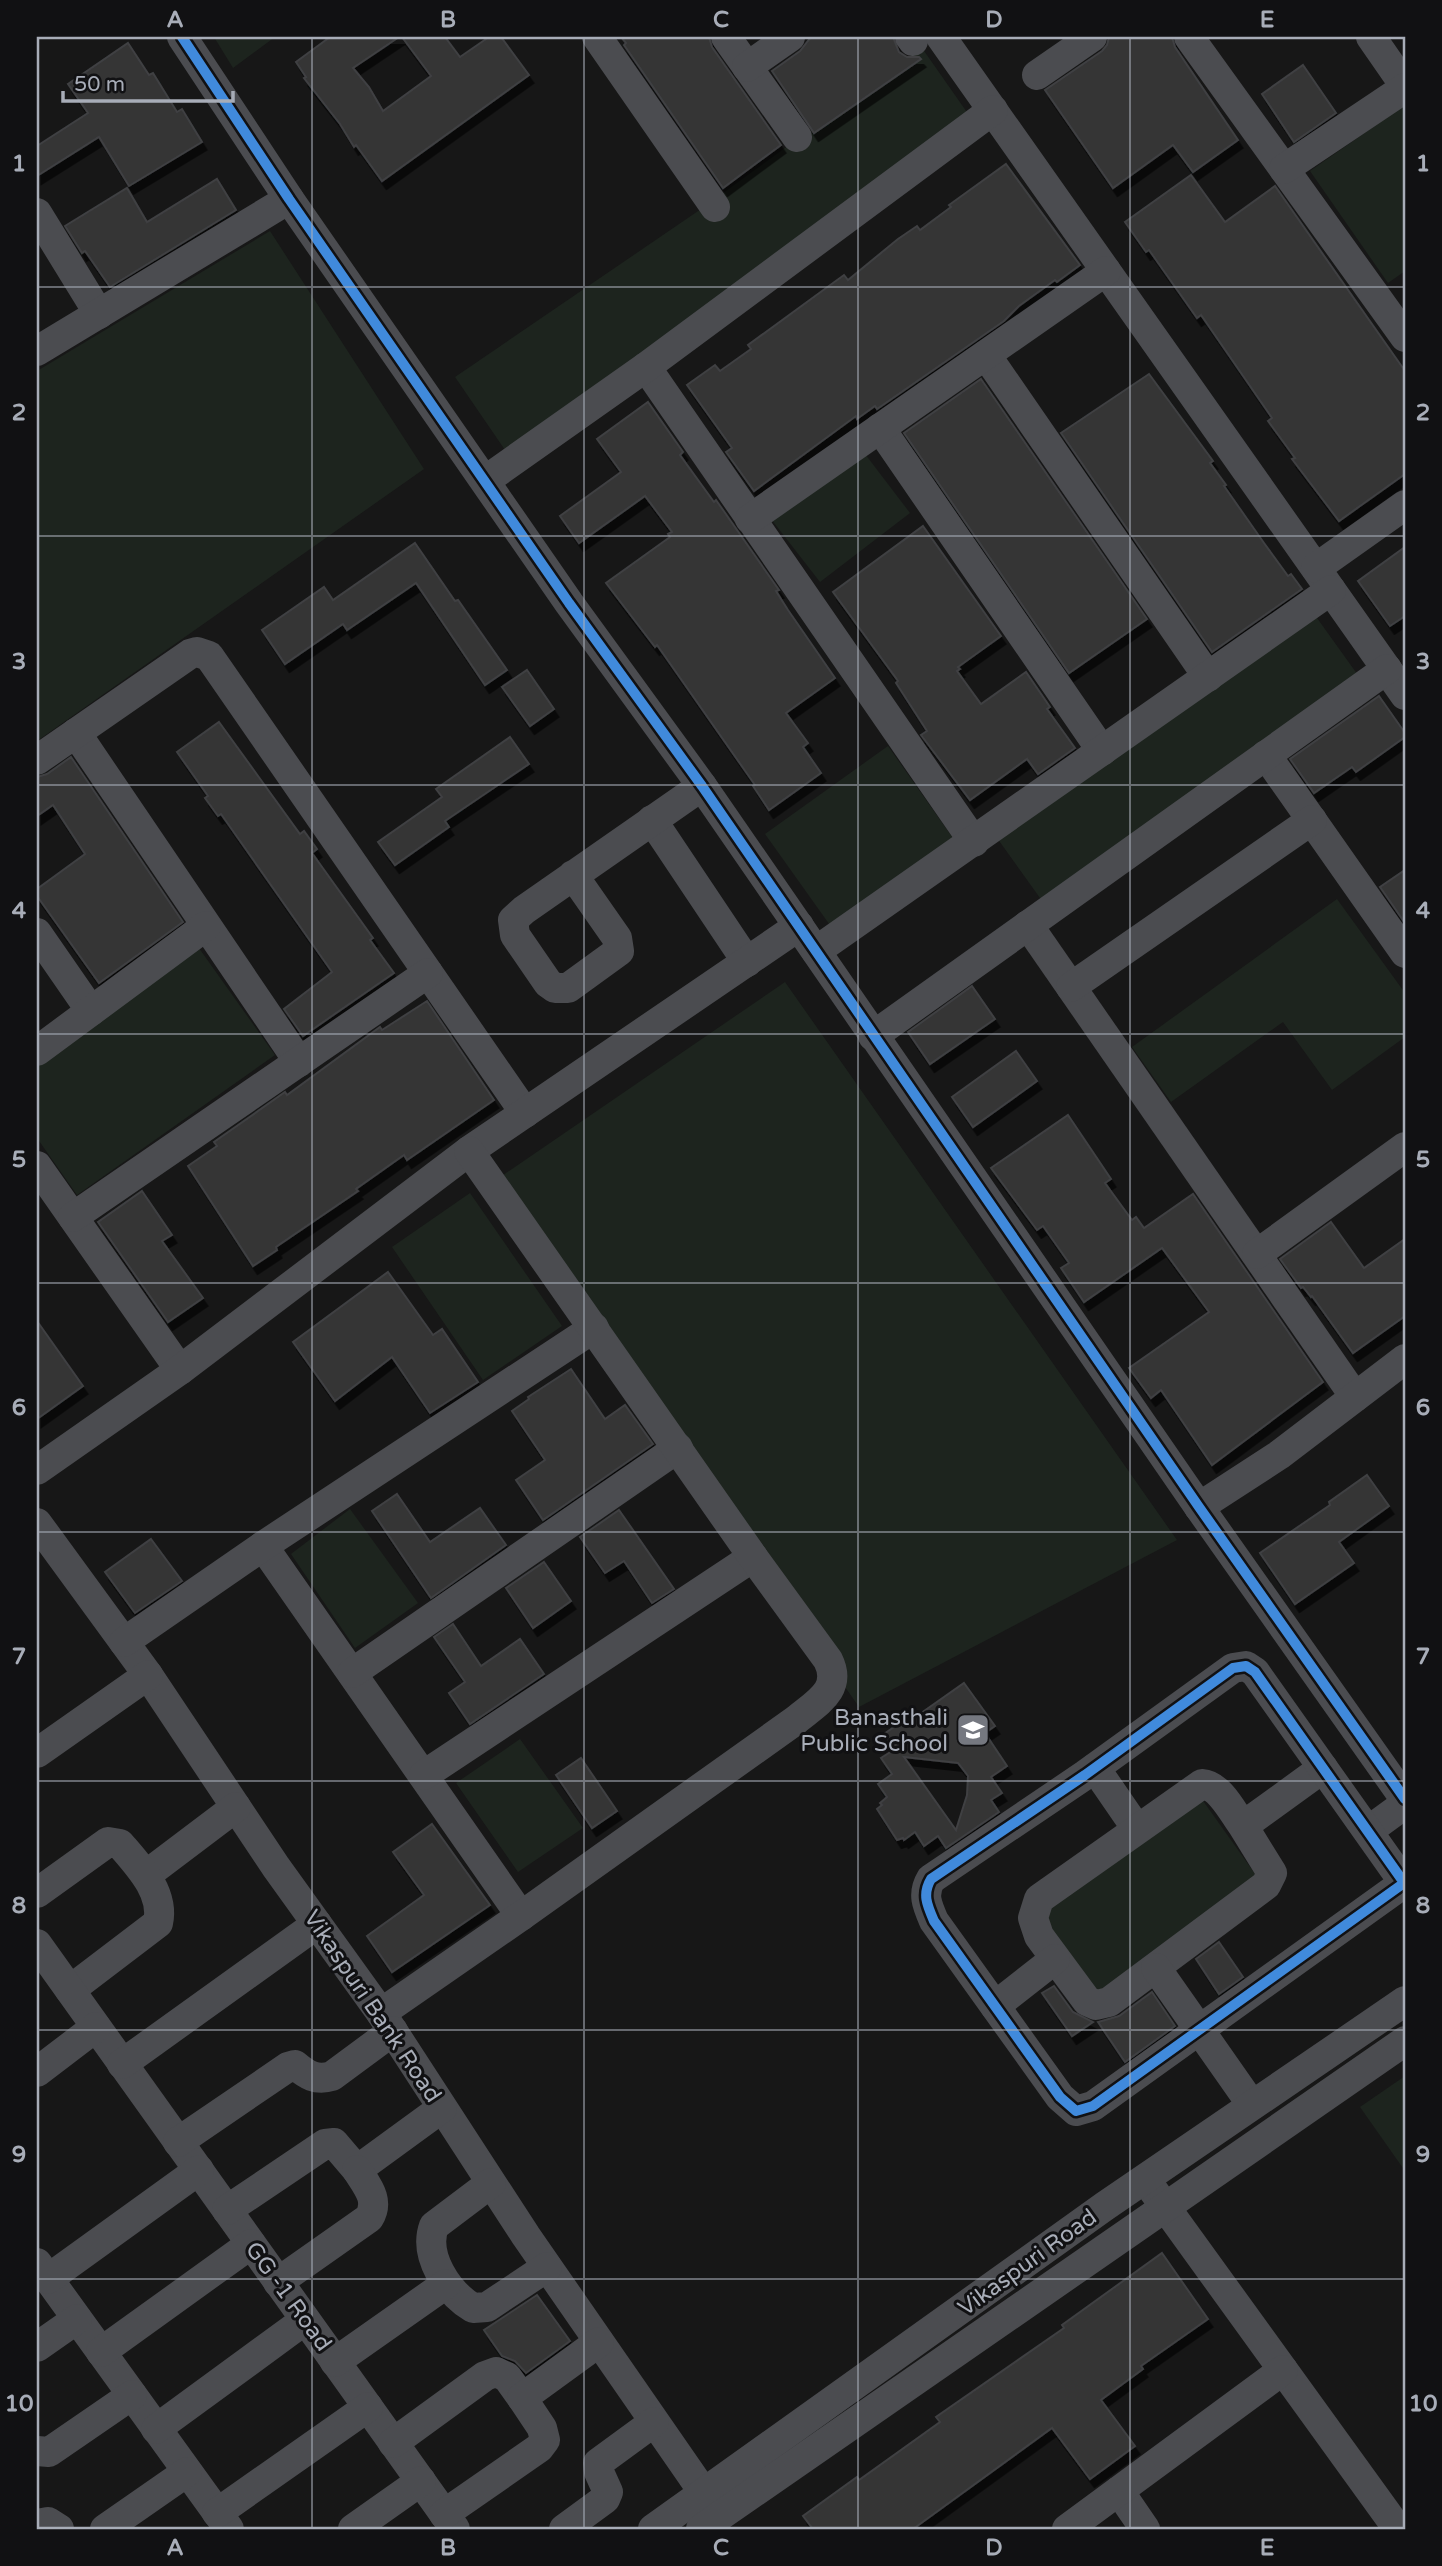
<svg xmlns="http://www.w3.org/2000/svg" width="1442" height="2566" font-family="'Varela Round',sans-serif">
<defs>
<filter id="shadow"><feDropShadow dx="4.5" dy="8" stdDeviation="0" flood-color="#0009"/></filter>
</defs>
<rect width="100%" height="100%" fill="#171717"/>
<g fill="#1d241e">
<path d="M 214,37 L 275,37 L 233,68 Z"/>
<path d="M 922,48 L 971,118 L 505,450 L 455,377 L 704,207 Z"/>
<path d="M 1405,105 L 1405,271 L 1388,283 L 1310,171 Z"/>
<path d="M 270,231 L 424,469 L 37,741 L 37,371 Z"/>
<path d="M 862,450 L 910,513 L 820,582 L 771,519 Z"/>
<path d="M 1307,604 L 1360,678 L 1045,905 L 992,831 Z"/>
<path d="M 888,746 L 955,841 L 832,928 L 765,834 Z"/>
<path d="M 1337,899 L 1405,993 L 1405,1037 L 1332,1090 L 1283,1022 L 1171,1102 L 1132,1047 Z"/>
<path d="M 196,944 L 275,1055 L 77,1195 L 37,1138 L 37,1057 Z"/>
<path d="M 785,982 L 1177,1540 L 859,1707 L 493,1182 Z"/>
<path d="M 470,1193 L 562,1326 L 483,1380 L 392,1247 Z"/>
<path d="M 350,1509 L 418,1603 L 355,1648 L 291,1554 Z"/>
<path d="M 520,1739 L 583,1828 L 518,1872 L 456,1783 Z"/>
<path d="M 1196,1791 L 1258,1878 L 1094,1997 L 1032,1911 Z"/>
<path d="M 1405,2076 L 1405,2171 L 1360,2107 Z"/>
</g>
<g fill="#353536" stroke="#3f4043" stroke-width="2" fill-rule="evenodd" filter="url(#shadow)">
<path d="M 330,37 L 399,37 L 353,68 L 369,87 L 383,111 L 431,76 L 402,37 L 445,37 L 460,57 L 489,37 L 501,37 L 529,75 L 382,181 L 356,145 L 354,147 L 340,124 L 304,78 L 306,77 L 296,62 Z"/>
<path d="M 621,37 L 709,37 L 712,47 L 781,145 L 723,188 L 624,45 L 626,43 Z"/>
<path d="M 811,37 L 893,37 L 899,52 L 907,57 L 919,57 L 921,59 L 814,133 L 772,71 L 800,51 Z"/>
<path d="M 1109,37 L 1172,37 L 1175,47 L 1238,140 L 1193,172 L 1173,145 L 1113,188 L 1045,90 L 1102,51 L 1107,45 Z"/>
<path d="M 128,43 L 149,75 L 153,73 L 177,112 L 182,109 L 202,142 L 129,186 L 99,137 L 37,176 L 37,146 L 88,113 L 68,84 Z"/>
<path d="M 1303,65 L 1336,113 L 1294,142 L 1262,94 Z"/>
<path d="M 1006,164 L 1080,265 L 1057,282 L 1055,280 L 1019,306 L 1004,321 L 877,409 L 875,406 L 857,419 L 856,416 L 754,491 L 726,452 L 732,448 L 687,385 L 715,365 L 720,371 L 751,349 L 748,345 L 822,291 L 844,275 L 848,280 L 898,239 L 917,226 L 920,230 L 951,207 L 949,205 Z"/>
<path d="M 1191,175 L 1225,222 L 1275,186 L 1405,371 L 1405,474 L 1339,521 L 1292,459 L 1295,458 L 1268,421 L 1272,418 L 1201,315 L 1197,318 L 1149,250 L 1146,252 L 1125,222 Z"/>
<path d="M 217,179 L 236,210 L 110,287 L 85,251 L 82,253 L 65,226 L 127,188 L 147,222 Z"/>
<path d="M 1149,374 L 1213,461 L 1210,463 L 1226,485 L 1224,486 L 1264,543 L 1288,576 L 1291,574 L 1302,589 L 1212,652 L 1061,433 Z"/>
<path d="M 981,379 L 1147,619 L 1069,673 L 904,433 Z"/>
<path d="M 648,402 L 683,452 L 680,455 L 714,502 L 716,500 L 779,590 L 776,591 L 788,610 L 835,678 L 786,713 L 808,743 L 803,747 L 821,773 L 769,810 L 753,786 L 755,785 L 657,645 L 655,647 L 606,583 L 670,537 L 668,534 L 672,532 L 645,496 L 579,543 L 560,516 L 621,472 L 597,439 Z"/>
<path d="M 923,526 L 1001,636 L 958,667 L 960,669 L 957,671 L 981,704 L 1026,672 L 1050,707 L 1047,709 L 1075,748 L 1038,774 L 1027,759 L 970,800 L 921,735 L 927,731 L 896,683 L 898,681 L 833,592 Z"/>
<path d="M 415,543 L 455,601 L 458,600 L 507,670 L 485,685 L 416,583 L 347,630 L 343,624 L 285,664 L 262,630 L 324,587 L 333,600 Z"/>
<path d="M 1405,547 L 1405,616 L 1390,626 L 1358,581 Z"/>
<path d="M 527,670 L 554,709 L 530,726 L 502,687 Z"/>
<path d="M 1379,696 L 1405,733 L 1405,737 L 1356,772 L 1352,767 L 1314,793 L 1290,759 Z"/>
<path d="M 219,722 L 300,834 L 304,831 L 317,849 L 312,853 L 373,938 L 370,940 L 394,973 L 303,1036 L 284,1009 L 332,972 L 221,814 L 218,816 L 205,798 L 208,796 L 177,752 Z"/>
<path d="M 510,737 L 529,764 L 445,821 L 449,827 L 395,865 L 378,842 L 442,797 L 436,789 Z"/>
<path d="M 71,757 L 183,922 L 99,983 L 37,896 L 37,889 L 85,854 L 53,805 L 37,816 L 37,777 L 47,774 Z"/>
<path d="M 1405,870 L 1405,923 L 1380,887 Z"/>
<path d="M 972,986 L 995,1019 L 930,1064 L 908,1032 Z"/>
<path d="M 427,1001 L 494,1100 L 407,1160 L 404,1155 L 356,1189 L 358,1191 L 276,1247 L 277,1250 L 253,1266 L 188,1166 L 217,1146 L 214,1142 L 285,1092 L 287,1095 L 380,1027 L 382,1030 Z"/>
<path d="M 1016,1051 L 1037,1081 L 973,1127 L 952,1097 Z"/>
<path d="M 1068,1115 L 1111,1179 L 1105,1183 L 1132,1220 L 1136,1217 L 1144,1228 L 1193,1194 L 1323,1382 L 1212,1465 L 1161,1390 L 1151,1398 L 1129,1368 L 1209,1312 L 1162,1248 L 1084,1302 L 1061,1268 L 1069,1263 L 1043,1226 L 1037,1230 L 991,1168 Z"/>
<path d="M 142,1191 L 172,1235 L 162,1241 L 203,1298 L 168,1322 L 98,1222 Z"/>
<path d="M 1331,1222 L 1364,1268 L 1405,1239 L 1405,1316 L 1353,1353 L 1312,1296 L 1311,1297 L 1303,1287 L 1301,1288 L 1280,1259 Z"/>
<path d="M 388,1272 L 433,1335 L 442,1329 L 478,1382 L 430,1413 L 392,1357 L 335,1401 L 293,1342 Z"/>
<path d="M 37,1321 L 83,1386 L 37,1419 Z"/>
<path d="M 571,1369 L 605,1419 L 625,1405 L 653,1444 L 543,1520 L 516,1480 L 545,1460 L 512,1411 L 529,1399 L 528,1397 Z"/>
<path d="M 1367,1475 L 1389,1506 L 1339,1542 L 1354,1563 L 1295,1604 L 1260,1553 L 1330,1505 L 1329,1502 Z"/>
<path d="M 397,1494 L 430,1542 L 480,1508 L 506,1545 L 431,1598 L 372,1511 Z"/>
<path d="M 619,1510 L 674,1589 L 652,1603 L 624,1561 L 605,1573 L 580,1537 Z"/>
<path d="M 151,1539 L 182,1581 L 135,1613 L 105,1572 Z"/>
<path d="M 544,1562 L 571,1601 L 533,1628 L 506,1588 Z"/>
<path d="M 453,1624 L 481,1666 L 520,1639 L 544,1674 L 470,1724 L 449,1693 L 465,1682 L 434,1637 Z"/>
<path d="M 964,1683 L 995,1726 L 985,1733 L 1007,1766 L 991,1777 L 1002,1793 L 991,1800 L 999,1812 L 946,1848 L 938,1836 L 924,1846 L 915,1832 L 904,1840 L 903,1838 L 897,1840 L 877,1809 L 882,1805 L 880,1803 L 887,1797 L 878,1784 L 892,1774 L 881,1758 L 895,1749 L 884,1734 L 904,1720 L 907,1723 ZM 904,1757 L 958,1763 L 968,1776 L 967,1795 L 956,1830 Z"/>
<path d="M 581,1758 L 617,1811 L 592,1828 L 556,1775 Z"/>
<path d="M 432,1824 L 490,1905 L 392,1972 L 367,1936 L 424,1895 L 393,1852 Z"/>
<path d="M 1219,1942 L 1243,1977 L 1219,1994 L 1196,1959 Z"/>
<path d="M 1054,1986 L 1073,2012 L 1093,2022 L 1072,2036 L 1042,1993 Z"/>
<path d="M 1152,1992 L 1175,2026 L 1125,2062 L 1098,2022 L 1119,2016 Z"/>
<path d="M 1162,2253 L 1208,2319 L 1141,2366 L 1143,2369 L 1101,2400 L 1135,2446 L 1090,2479 L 1052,2428 L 913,2529 L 813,2529 L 803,2516 L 857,2477 L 859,2480 L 940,2422 L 936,2417 L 1064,2328 L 1062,2325 Z"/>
<path d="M 537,2295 L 570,2341 L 526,2373 L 515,2361 L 502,2356 L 484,2330 Z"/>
</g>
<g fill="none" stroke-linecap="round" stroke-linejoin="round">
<g stroke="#4b4c50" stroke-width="30">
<path d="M 182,37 L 289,199 L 569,603 L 702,786 L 1199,1507 L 1405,1799"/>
<path d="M 597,37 L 715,207"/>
<path d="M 726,37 L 797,137"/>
<path d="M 910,37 L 913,41"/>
<path d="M 941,37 L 1405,695"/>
<path d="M 1189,37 L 1405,337"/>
<path d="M 1371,37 L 1405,86"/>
<path d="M 747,67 L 790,37"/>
<path d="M 1037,75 L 1092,37"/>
<path d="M 1284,169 L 1405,88"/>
<path d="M 37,213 L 99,314"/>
<path d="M 37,351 L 289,199"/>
<path d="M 986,355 L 1208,677"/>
<path d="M 646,367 L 974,842"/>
<path d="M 880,428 L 1102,751"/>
<path d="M 486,480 L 646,367 L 993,110"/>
<path d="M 750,519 L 1106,271"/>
<path d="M 1316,568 L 1405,505"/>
<path d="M 76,733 L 299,1062"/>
<path d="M 1266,755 L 1405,953"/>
<path d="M 37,760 L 190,654 L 197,652 L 209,656 L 525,1113"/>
<path d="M 652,820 L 747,962"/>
<path d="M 573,875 L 617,938 L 619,951 L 568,988 L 555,988 L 548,983 L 515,935 L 513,920 L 524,910 L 702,786"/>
<path d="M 1028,925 L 1355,1397"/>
<path d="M 37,933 L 91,1011"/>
<path d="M 816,951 L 1331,590"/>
<path d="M 1071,987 L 1312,820"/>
<path d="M 873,1036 L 1387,669"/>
<path d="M 37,1051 L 206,926"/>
<path d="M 37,1166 L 180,1370"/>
<path d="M 73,1217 L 428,973"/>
<path d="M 1257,1254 L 1405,1147"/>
<path d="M 37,1470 L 180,1370 L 469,1151 L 799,926"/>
<path d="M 1199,1507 L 1279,1455 L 1405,1359"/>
<path d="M 37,1523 L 148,1675 L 276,1867 L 381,2013 L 526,2236 L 704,2493"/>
<path d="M 263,1546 L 521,1916"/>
<path d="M 124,1642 L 263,1546 L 594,1328"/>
<path d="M 352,1673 L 678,1448"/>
<path d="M 37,1753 L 148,1675"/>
<path d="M 1095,1768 L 1137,1829"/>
<path d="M 424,1775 L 753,1557"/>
<path d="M 1243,1826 L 1272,1873 L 1266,1885 L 1109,2002 L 1096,2005 L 1087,2001 L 1039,1936 L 1033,1918 L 1039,1899 L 1202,1784 C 1220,1785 1233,1813 1243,1826 L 1323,1768"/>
<path d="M 1368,1831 L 1405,1804"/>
<path d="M 146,1875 L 236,1807"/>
<path d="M 1404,1883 L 1093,2106 L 1076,2111 L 1060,2097 L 934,1921 C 927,1905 922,1894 931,1879 L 1085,1775 L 1233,1668 L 1246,1666 L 1255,1672 L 1405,1884"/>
<path d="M 37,1893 L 108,1842 L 120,1844 C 139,1866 165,1893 158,1923 L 70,1990"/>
<path d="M 37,1944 L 455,2529"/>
<path d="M 1156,1968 L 1252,2105"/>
<path d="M 995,2006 L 1055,1959"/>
<path d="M 381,2013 L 521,1916 L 796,1720 C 816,1703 843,1690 828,1660 L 753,1557 L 469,1151"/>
<path d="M 122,2064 L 317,1924"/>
<path d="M 37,2072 L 96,2027"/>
<path d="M 178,2142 L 288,2067 L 295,2065 C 307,2075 316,2081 332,2076 L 393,2031"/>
<path d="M 491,2183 L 434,2226 C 423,2256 448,2293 473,2308 L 487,2307 L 547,2267"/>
<path d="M 1153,2190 L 1398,2529"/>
<path d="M 227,2210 L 325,2144 L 334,2143 L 357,2170 L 442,2108"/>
<path d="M 37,2263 L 229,2529"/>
<path d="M 48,2279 L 199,2170"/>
<path d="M 278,2282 L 369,2218 C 380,2200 367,2186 357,2170"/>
<path d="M 37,2347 L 77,2319"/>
<path d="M 101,2352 L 251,2244"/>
<path d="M 335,2362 L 446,2284"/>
<path d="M 156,2429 L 305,2320"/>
<path d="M 393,2443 L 485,2376 L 496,2372 L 507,2377 L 522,2398"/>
<path d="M 37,2451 L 49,2452 L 132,2395"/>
<path d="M 1119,2491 L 1145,2529"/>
<path d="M 217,2513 L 368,2407"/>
<path d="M 444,2514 L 539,2448 L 545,2440 L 542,2428 L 522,2398 L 599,2342"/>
<path d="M 37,2524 L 48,2522 L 59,2529"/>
<path d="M 105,2529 L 187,2472"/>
<path d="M 353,2529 L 421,2481"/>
<path d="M 564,2529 L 605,2499 L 608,2492 L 599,2472 L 598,2463 L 654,2422"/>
<path d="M 653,2529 L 1105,2206 L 1405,2001"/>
<path d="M 701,2529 L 1405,2041"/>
<path d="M 1067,2529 L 1283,2370"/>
</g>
<defs>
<g id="cycleway">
<path d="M 182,37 L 289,199 L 569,603 L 702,786 L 1199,1507 L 1405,1799"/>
<path d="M 1404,1883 L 1093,2106 L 1076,2111 L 1060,2097 L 934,1921 C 927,1905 922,1894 931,1879 L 1085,1775 L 1233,1668 L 1246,1666 L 1255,1672 L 1405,1884"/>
</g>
</defs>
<use href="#cycleway" stroke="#111113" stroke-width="15"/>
<use href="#cycleway" stroke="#408adc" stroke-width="10"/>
</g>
<path fill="none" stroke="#a8adb8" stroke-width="2" stroke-opacity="0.55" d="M 312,37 L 312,2529M 584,37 L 584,2529M 858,37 L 858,2529M 1130,37 L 1130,2529M 37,287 L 1405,287M 37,536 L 1405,536M 37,785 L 1405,785M 37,1034 L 1405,1034M 37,1283 L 1405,1283M 37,1532 L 1405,1532M 37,1781 L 1405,1781M 37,2030 L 1405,2030M 37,2279 L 1405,2279"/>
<defs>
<symbol id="school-square" viewBox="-11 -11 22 22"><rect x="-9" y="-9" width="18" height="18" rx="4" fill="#757880" stroke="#111113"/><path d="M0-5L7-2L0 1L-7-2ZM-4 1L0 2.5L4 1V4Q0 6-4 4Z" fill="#fff"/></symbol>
</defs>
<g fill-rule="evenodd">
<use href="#school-square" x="954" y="1711" width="38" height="38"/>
</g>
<g text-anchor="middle" stroke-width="6" stroke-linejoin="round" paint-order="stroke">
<g font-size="23" fill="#a8adb8" stroke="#111113" text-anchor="end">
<text x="948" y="1725">Banasthali<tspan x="948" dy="26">Public School</tspan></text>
</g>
<g font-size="23" fill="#a8adb8" stroke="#111113">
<text transform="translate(373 2006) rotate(56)" y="8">Vikaspuri Bank Road</text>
<text transform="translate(1027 2262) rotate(-36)" y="8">Vikaspuri Road</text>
<text transform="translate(289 2296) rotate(54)" y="8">GG -1 Road</text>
</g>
</g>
<rect width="1442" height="2566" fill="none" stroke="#111113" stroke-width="77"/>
<path d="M63 91v10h170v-10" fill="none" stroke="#a8adb8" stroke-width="3.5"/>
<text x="74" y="91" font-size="21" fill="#a8adb8" stroke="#111113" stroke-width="5" paint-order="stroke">50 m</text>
<rect x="38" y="38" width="1366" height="2490" fill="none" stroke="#a8adb8" stroke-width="2.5"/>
<g font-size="23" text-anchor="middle" font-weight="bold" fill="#a8adb8">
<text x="175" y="27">A</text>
<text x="448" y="27">B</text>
<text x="721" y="27">C</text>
<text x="994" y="27">D</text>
<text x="1267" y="27">E</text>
<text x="19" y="171">1</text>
<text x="1423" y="171">1</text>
<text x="19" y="420">2</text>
<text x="1423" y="420">2</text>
<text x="19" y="669">3</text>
<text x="1423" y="669">3</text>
<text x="19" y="918">4</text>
<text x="1423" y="918">4</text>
<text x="19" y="1167">5</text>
<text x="1423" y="1167">5</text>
<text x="19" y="1415">6</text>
<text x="1423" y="1415">6</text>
<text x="19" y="1664">7</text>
<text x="1423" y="1664">7</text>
<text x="19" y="1913">8</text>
<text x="1423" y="1913">8</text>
<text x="19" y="2162">9</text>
<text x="1423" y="2162">9</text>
<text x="19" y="2411">10</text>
<text x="1423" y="2411">10</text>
<text x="175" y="2555">A</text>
<text x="448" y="2555">B</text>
<text x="721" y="2555">C</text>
<text x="994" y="2555">D</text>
<text x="1267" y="2555">E</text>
</g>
</svg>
